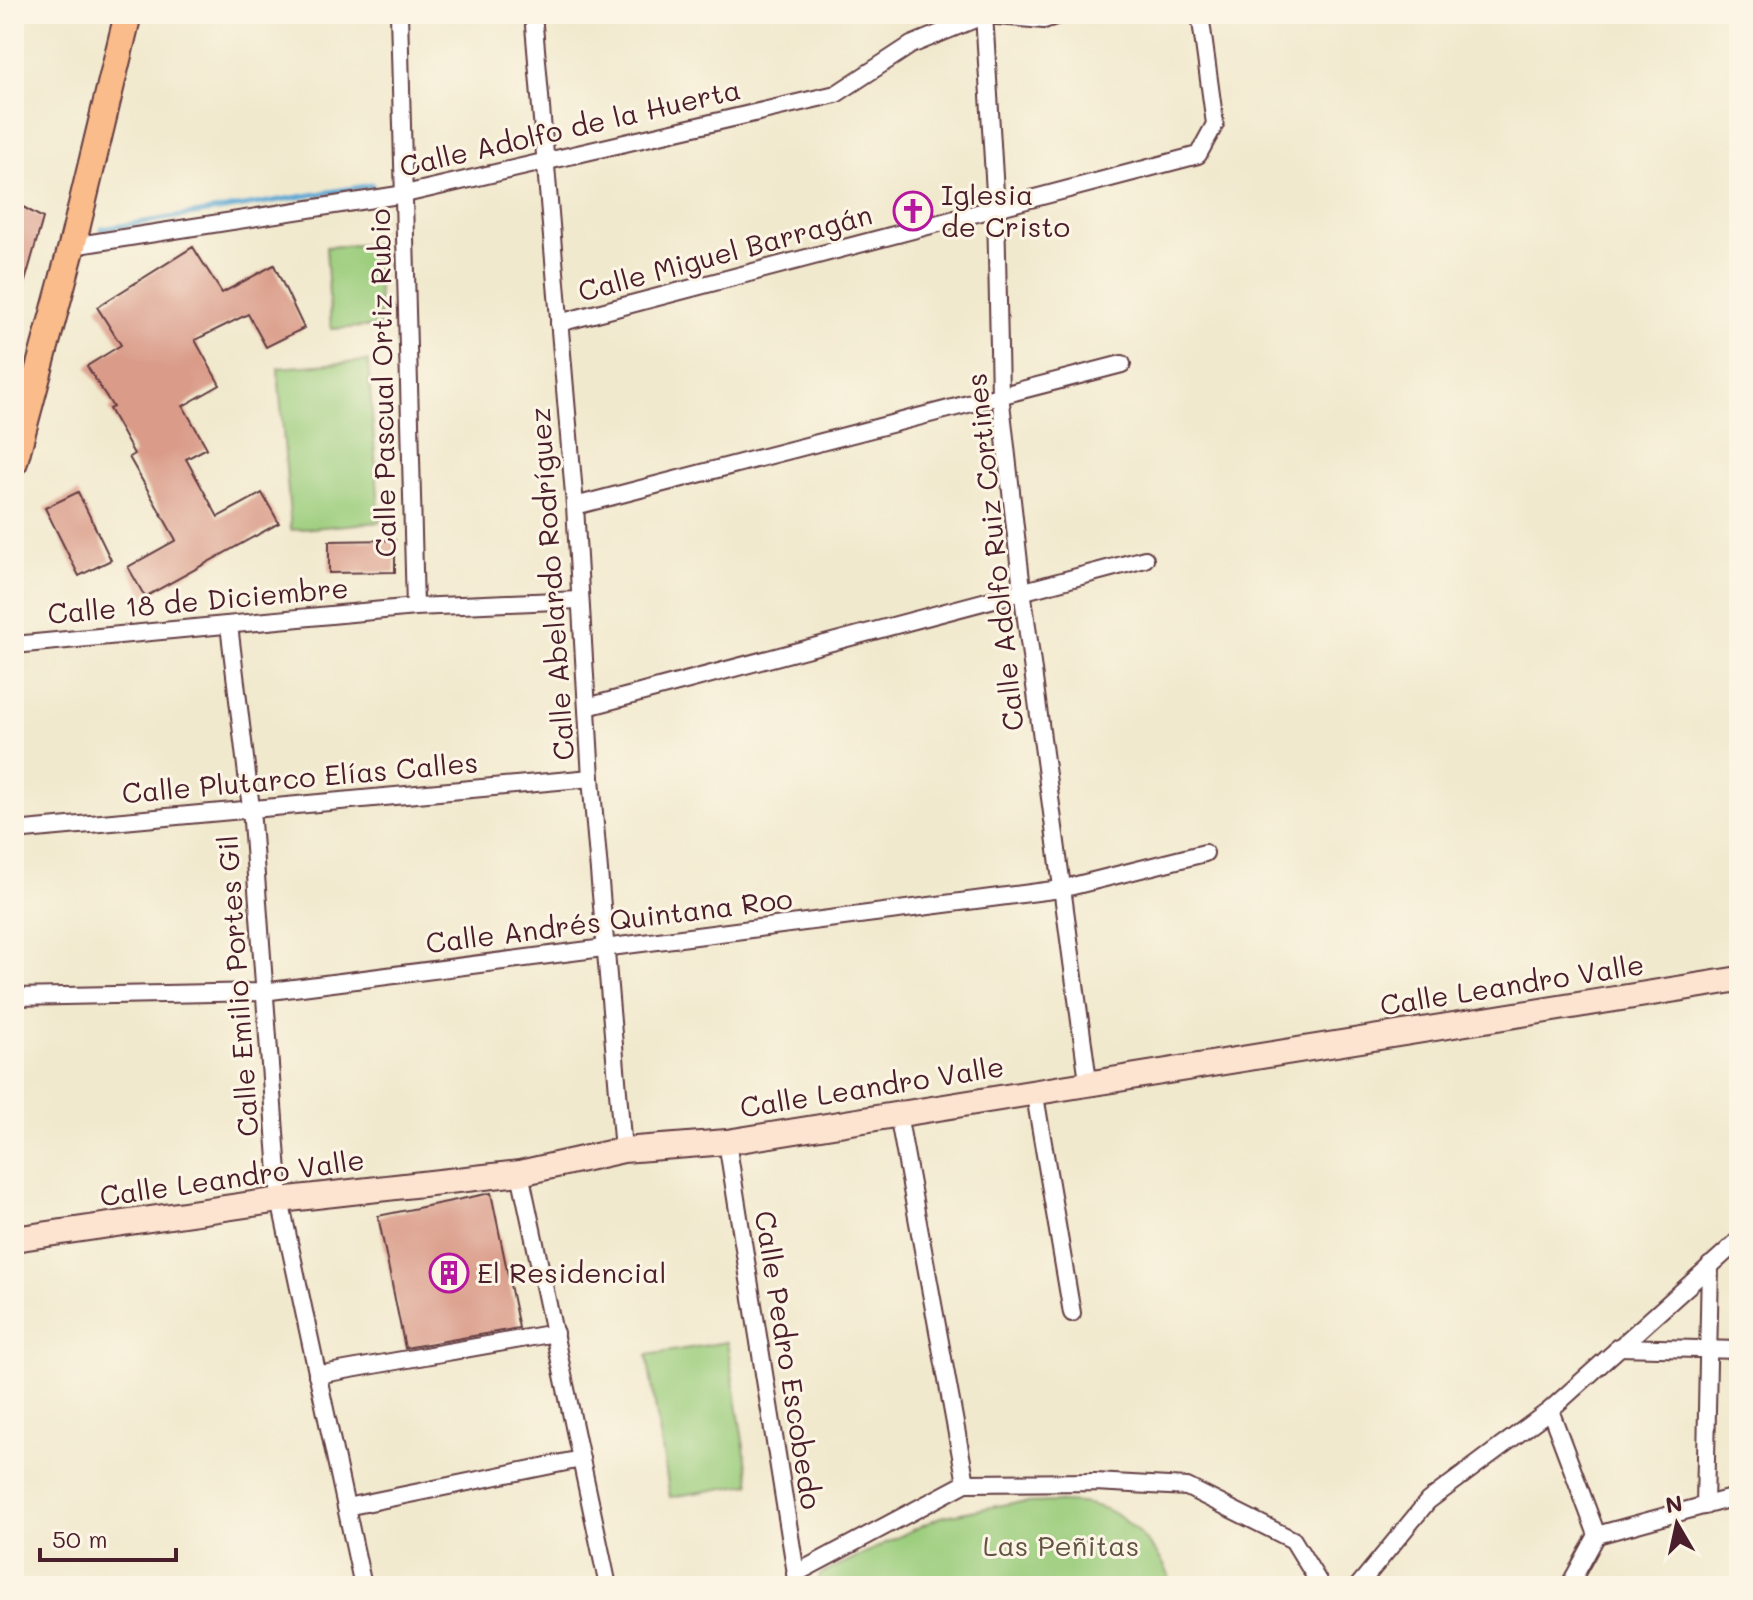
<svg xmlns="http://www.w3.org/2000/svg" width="1753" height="1600" font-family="Mali,sans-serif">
<rect width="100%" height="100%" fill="#fcf5e5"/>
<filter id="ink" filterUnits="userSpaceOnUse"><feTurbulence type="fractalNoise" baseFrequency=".0125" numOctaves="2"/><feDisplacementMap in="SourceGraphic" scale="16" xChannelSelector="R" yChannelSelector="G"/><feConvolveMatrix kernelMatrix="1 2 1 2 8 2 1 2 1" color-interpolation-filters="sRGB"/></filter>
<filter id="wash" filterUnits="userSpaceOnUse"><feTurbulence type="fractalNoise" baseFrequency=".006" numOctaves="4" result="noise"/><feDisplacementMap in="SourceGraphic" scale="32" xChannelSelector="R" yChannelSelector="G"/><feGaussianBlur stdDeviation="1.8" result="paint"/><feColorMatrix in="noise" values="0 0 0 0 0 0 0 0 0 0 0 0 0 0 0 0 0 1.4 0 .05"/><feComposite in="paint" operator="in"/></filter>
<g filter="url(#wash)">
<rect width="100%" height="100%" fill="#f1e9cd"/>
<g fill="#9bcd7d" stroke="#727654" stroke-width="2">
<path d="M 376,244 L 380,326 L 331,329 L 326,247 Z"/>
<path d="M 368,361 L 380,522 L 291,530 L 278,368 Z"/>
<path d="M 727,1342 L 750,1484 L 670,1497 L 647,1355 Z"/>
<path d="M 1012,1503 C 1073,1503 1105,1492 1148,1543 C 1159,1556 1169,1569 1171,1586 L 815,1586 L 821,1574 L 940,1517 Z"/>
</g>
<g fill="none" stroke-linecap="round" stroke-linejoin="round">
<path stroke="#5ba8d4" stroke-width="5" d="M 102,229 L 372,185"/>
</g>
<g id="blocks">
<g fill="#da9b89">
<path d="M 14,202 L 43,218 L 18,306 L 14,305 Z"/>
<path d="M 193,247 L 222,293 L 274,265 L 304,328 L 266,347 L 248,314 L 195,340 L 220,385 L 183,406 L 207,448 L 186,459 L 218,517 L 262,493 L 279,523 L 145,597 L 128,567 L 176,540 L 129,457 L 134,454 L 109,409 L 113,407 L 87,366 L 121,345 L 97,307 Z"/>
<path d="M 78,492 L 111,560 L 79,576 L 45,508 Z"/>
<path d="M 395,540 L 395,572 L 329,573 L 329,541 Z"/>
<path d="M 491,1193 L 519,1328 L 405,1348 L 378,1216 Z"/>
</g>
</g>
</g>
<g filter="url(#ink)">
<use href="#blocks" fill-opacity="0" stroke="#633d43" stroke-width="2"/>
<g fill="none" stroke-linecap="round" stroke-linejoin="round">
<defs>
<g id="street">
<path d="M 399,14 L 415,607"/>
<path d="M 533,14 L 575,506 L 591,778 L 623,1150"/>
<path d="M 984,14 L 996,209 L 1000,394 L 1022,589 L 1088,1081"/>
<path d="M 72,246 L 405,194 L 836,94 L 911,45 L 985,15 L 1044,20 L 1061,14"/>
<path d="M 559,323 L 1198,155 L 1215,124 L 1200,14"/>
<path d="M 575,506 L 1122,364"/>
<path d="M 229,625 L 251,808 L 280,1200 L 363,1586"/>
<path d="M 14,645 L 415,607 L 579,600"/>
<path d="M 587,707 L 1145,559"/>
<path d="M 14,831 L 591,778"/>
<path d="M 14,997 L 263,992 L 1061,889 L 1205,853"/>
<path d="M 1034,1090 L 1072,1313"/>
<path d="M 898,1114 L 966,1483"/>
<path d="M 727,1142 L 798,1586"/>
<path d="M 520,1173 L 608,1586"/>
<path d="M 1618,1347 L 1739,1350"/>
<path d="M 317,1375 L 555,1333"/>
<path d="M 1550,1410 L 1597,1535 L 1739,1496"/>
<path d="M 1705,1506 L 1710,1265"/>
<path d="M 346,1507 L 581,1459"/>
<path d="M 795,1574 L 966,1483 L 1095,1482 L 1187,1487 L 1293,1540 L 1321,1586"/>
<path d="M 1358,1586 L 1428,1501 L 1550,1410 L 1739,1240"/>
<path d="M 1569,1586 L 1597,1535"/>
</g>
<path id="secondary" d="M 14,1239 L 280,1200 L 520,1173 L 623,1150 L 727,1142 L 1739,979"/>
<path id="primary" d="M 14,462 L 72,246 L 128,14"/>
</defs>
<use href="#street" stroke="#633d43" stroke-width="20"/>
<use href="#secondary" stroke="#633d43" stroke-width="28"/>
<use href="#primary" stroke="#633d43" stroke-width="30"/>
<use href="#street" stroke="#fff" stroke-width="16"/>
<use href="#secondary" stroke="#fde4d0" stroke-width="24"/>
<use href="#primary" stroke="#f9bc8a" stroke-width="26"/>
</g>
</g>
<defs>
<symbol id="church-ring" viewBox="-11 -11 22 22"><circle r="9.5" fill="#fcf5e5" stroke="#b5179e" stroke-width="1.5"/><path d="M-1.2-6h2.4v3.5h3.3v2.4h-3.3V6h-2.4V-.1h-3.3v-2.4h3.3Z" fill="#b5179e"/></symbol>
<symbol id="building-ring" viewBox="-11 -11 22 22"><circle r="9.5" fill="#fcf5e5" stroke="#b5179e" stroke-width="1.5"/><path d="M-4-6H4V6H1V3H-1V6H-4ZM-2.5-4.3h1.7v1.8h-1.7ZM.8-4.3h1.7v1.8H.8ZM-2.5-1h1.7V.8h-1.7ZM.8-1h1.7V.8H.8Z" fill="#b5179e"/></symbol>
</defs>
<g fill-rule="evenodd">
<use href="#church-ring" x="891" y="189" width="44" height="44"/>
<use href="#building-ring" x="427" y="1251" width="44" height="44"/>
</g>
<g text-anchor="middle" stroke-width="6" stroke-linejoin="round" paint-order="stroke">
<g font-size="28" fill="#4a1f2b" stroke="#fcf5e5">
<text transform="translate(570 128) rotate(-13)" y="10">Calle Adolfo de la Huerta</text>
<text transform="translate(725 253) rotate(-15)" y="10">Calle Miguel Barragán</text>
<text transform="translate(383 383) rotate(-91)" y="10">Calle Pascual Ortiz Rubio</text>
<text transform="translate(995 552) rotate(-96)" y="10">Calle Adolfo Ruiz Cortines</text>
<text transform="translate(552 584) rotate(-94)" y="10">Calle Abelardo Rodríguez</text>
<text transform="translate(198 601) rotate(-5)" y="10">Calle 18 de Diciembre</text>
<text transform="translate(300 778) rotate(-5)" y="10">Calle Plutarco Elías Calles</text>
<text transform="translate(609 921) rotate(-7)" y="10">Calle Andrés Quintana Roo</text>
<text transform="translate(1512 985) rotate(-9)" y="10">Calle Leandro Valle</text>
<text transform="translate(238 986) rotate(-94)" y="10">Calle Emilio Portes Gil</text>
<text transform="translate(872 1087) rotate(-9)" y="10">Calle Leandro Valle</text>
<text transform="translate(232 1178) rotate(-8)" y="10">Calle Leandro Valle</text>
<text transform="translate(788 1360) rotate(81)" y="10">Calle Pedro Escobedo</text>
</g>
<g font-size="28" fill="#4a1f2b" stroke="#fcf5e5" text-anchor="start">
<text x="941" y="205">Iglesia<tspan x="941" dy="32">de Cristo</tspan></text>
<text x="477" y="1283">El Residencial</text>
</g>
<g font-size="28" fill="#625344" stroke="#fcf5e5">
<text x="1061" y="1556">Las Peñitas</text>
</g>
</g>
<rect width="1753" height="1600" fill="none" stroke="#fcf5e5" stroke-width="48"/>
<g transform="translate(1677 1524) rotate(351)" stroke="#fcf5e5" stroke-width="6" paint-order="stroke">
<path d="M0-6L14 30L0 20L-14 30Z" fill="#4a1f2b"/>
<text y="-12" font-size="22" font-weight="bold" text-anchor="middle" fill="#4a1f2b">N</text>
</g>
<path d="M40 1548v12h136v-12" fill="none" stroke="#4a1f2b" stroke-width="4"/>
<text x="52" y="1548" font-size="24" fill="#4a1f2b" stroke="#fcf5e5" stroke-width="6" paint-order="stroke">50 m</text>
</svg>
